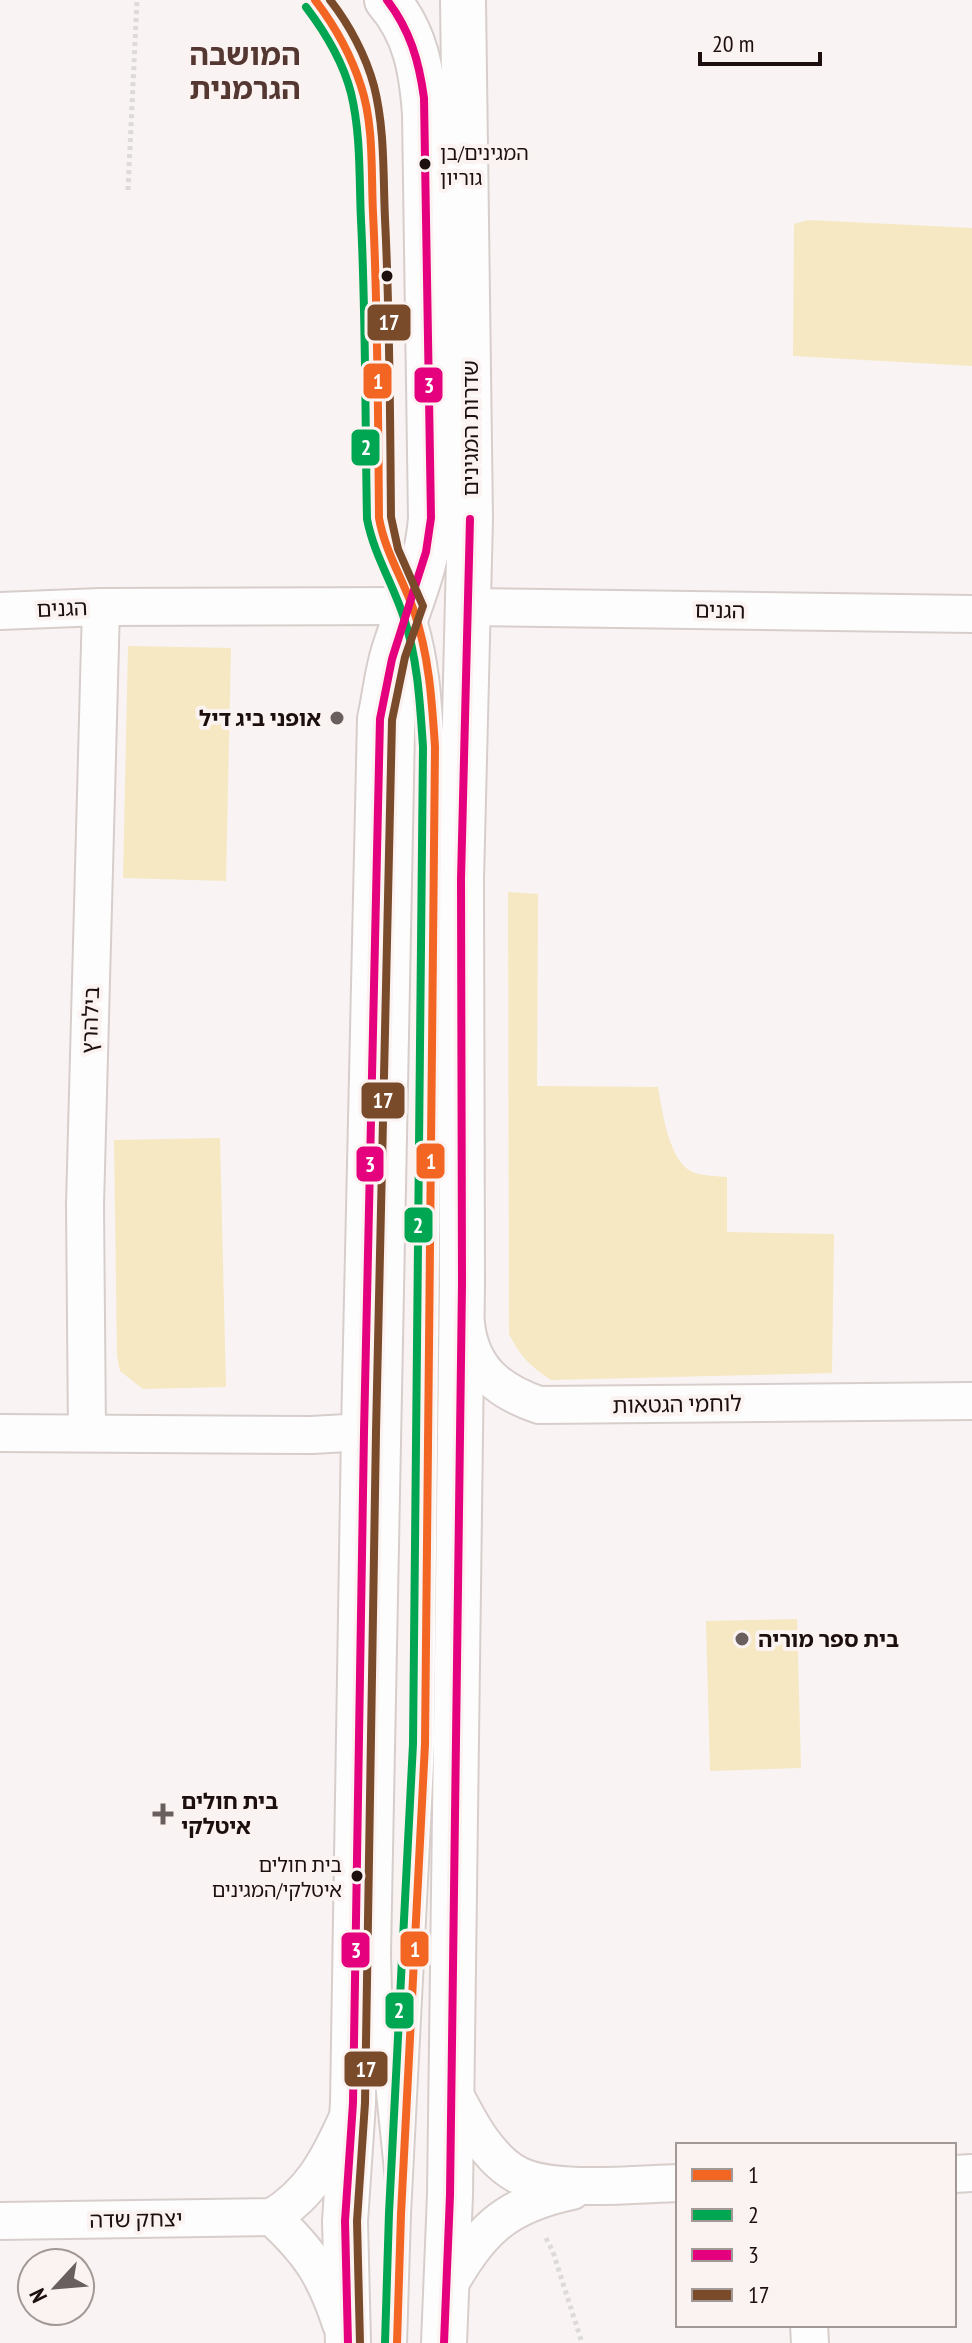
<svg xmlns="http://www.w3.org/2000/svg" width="972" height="2343" font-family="'PT Sans Narrow','Noto Sans Hebrew',sans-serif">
<rect width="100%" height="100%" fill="#f9f4f3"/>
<g fill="#f5e8c3">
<path d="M 808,220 L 972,228 L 972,366 L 793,356 L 794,224 Z"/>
<path d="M 128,646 L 231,648 L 226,881 L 123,878 Z"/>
<path d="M 508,892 L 538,894 L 537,1086 L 658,1087 C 662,1110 669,1165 695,1173 C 704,1176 717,1176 727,1177 L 727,1232 L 834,1234 L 832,1373 L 551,1380 C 531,1367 520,1356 509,1334 Z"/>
<path d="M 220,1138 L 226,1387 L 143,1389 L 120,1371 L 117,1356 L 114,1140 Z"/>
<path d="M 797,1619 L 801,1768 L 710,1771 L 706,1621 Z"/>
</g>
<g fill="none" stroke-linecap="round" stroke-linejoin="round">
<defs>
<g id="lane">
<path d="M 315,0 L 332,22 L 353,65 L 362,88 L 369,127 L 376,276 L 379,518 C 384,557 408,586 418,623 C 430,663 432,706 435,747 L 425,1744 L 401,2214 L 397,2343"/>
<path d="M 395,2180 L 384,2073 L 381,1953 L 406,678"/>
</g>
<g id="street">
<path d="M 468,607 L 972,614"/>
<path d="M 0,611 L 101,607 L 411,606"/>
<path d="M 466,1324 C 471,1369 498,1391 539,1405 L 972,1401"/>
<path d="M 0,1433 L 312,1435 L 364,1432"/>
<path d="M 87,1433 L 85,1205 L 101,607"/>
<path d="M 451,2087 C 467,2118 486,2158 518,2175 C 554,2193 637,2184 678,2183"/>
<path d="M 954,2174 L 972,2173"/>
<path d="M 272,2217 C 310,2252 325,2275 341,2324"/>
<path d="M 0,2221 L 272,2217 C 311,2194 329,2159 347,2119"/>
<path d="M 445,2292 C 480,2231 502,2206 572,2191"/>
<path d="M 809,2325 L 810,2343"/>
</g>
<g id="secondary">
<path d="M 348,2343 L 345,2221 L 353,2103 L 364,1432 L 380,719 C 385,697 387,673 394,651 C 408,607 428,565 431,518 L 425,114 C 422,72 416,33 387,0"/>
<path d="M 444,2343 L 450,2195 L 462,1284 L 461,879 L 470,519 L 463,0"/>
</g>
</defs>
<use href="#lane" stroke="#d7cecc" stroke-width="22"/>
<use href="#street" stroke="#d7cecc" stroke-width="40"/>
<use href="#secondary" stroke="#d7cecc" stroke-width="48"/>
<g stroke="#dddada" stroke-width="5" stroke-dasharray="4 4" stroke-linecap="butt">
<path d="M 128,190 L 137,0"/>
<path d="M 546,2238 L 553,2252 L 582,2343"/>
</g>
<use href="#lane" stroke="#fefdfd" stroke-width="18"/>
<use href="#street" stroke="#fefdfd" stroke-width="36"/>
<use href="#secondary" stroke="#fefdfd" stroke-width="44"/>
<defs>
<path id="bus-1" d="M 315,0 C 335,26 351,55 361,86 C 374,125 371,171 373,213 C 378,314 378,416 379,518 C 385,552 403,579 414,611 C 429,655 432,701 435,747 L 425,1744 L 401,2214 L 397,2343"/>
<path id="bus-2" d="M 306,7 C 325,32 343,62 351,93 C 361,134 359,178 361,220 C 366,320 365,420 367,519 C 374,555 393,584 404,618 C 418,660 420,704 423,747 L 413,1744 L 389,2213 L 385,2343"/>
<g id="bus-3">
<path d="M 348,2343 L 345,2221 L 353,2103 L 364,1432 L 380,719 L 392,659 L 426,552 L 431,518 L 424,98 C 419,61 410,30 387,0"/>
<path d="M 444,2343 L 450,2195 L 462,1284 L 461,879 L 470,519"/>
</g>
<path id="bus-4" d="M 330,0 C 349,24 366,56 374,86 C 385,129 383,175 385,219 C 390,318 390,417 391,517 L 398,549 L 423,606 L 405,657 L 392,720 L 376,1432 L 365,2103 L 357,2221 L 360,2343"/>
</defs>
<use href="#bus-1" stroke="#fbf3f1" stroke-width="14"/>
<use href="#bus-2" stroke="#fbf3f1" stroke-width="14"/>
<use href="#bus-3" stroke="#fbf3f1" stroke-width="14"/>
<use href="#bus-4" stroke="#fbf3f1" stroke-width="14"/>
<use href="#bus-1" stroke="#f26522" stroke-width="8"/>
<use href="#bus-2" stroke="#00a651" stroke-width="8"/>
<use href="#bus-3" stroke="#e5007d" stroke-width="8"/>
<use href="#bus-4" stroke="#7a4b2a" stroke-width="8"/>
</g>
<g fill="#1c0f0d" stroke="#fbf3f1" stroke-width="3">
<circle cx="425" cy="164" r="7"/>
<circle cx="387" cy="276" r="7"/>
<circle cx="357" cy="1876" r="7"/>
</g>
<g fill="#695f5e" stroke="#fbf3f1" stroke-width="3">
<circle cx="337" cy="718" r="8"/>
<circle cx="742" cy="1639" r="8"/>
<path d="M159 1802h8v8h8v8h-8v8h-8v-8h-8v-8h8z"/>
</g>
<g text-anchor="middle" stroke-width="8" stroke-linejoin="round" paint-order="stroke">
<g font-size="20" fill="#1c0f0d" stroke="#fbf3f1" text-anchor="start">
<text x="440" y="160">המגינים/בן<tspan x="440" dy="25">גוריון</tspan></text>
<text x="342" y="1872" text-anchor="end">בית חולים<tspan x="342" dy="25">איטלקי/המגינים</tspan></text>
</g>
<g font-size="22" fill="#1c0f0d" stroke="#fbf3f1">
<text transform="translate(470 428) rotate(-90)" y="8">שדרות המגינים</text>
<text transform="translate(62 608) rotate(-2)" y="8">הגנים</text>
<text transform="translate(720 610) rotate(1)" y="8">הגנים</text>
<text transform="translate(90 1020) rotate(-88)" y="8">בילהרץ</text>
<text transform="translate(677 1404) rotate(-1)" y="8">לוחמי הגטאות</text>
<text transform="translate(136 2219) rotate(-1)" y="8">יצחק שדה</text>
</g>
<g font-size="22" font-weight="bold" fill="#1c0f0d" stroke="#fbf3f1" text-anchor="start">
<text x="321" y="726" text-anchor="end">אופני ביג דיל</text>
<text x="758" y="1647">בית ספר מוריה</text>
<text x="181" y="1809">בית חולים<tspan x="181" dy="25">איטלקי</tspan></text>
</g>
<g font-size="30" font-weight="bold" fill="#553732" stroke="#fbf3f1">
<text x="245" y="65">המושבה<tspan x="245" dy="34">הגרמנית</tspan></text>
</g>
</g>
<g stroke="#fbf3f1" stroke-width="3">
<rect x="366" y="303" width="46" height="39" rx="8" fill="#7a4b2a"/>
<rect x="362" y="362" width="31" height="38" rx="8" fill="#f26522"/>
<rect x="413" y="366" width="31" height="38" rx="8" fill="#e5007d"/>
<rect x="350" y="428" width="31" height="39" rx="8" fill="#00a651"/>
<rect x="360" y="1081" width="46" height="39" rx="8" fill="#7a4b2a"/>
<rect x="415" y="1142" width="31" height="38" rx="8" fill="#f26522"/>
<rect x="355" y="1145" width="30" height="38" rx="8" fill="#e5007d"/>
<rect x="403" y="1206" width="31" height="38" rx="8" fill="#00a651"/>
<rect x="399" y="1930" width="31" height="38" rx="8" fill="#f26522"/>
<rect x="340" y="1931" width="31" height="38" rx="8" fill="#e5007d"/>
<rect x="384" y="1991" width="31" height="39" rx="8" fill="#00a651"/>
<rect x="343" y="2050" width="46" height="38" rx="8" fill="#7a4b2a"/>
</g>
<g font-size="22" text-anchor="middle" font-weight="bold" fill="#fff">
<text x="389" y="330">17</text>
<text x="378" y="389">1</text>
<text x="429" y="393">3</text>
<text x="366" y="455">2</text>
<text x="383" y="1108">17</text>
<text x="431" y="1169">1</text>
<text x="370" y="1172">3</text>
<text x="418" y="1233">2</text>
<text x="415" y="1957">1</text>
<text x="356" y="1958">3</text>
<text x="399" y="2018">2</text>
<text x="366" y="2077">17</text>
</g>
<rect x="676" y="2143" width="280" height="184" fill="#fbf3f1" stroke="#a29896" stroke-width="2"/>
<rect x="692" y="2169" width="40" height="12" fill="#f26522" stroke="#a29896" stroke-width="2"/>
<text x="748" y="2183" font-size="24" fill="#1c0f0d">1</text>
<rect x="692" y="2209" width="40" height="12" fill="#00a651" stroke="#a29896" stroke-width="2"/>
<text x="748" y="2223" font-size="24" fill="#1c0f0d">2</text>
<rect x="692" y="2249" width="40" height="12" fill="#e5007d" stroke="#a29896" stroke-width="2"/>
<text x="748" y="2263" font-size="24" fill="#1c0f0d">3</text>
<rect x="692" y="2289" width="40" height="12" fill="#7a4b2a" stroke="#a29896" stroke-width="2"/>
<text x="748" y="2303" font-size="24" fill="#1c0f0d">17</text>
<g transform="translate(56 2287) rotate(244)"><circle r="38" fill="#fbf3f1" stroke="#a29896" stroke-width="2"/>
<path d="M0-6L14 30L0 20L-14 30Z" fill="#695f5e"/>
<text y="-12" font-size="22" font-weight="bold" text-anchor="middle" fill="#1c0f0d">N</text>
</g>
<path d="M700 52v12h120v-12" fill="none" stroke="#1c0f0d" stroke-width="4"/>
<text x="712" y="52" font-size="24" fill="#1c0f0d" stroke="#fbf3f1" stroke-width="6" paint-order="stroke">20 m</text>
</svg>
